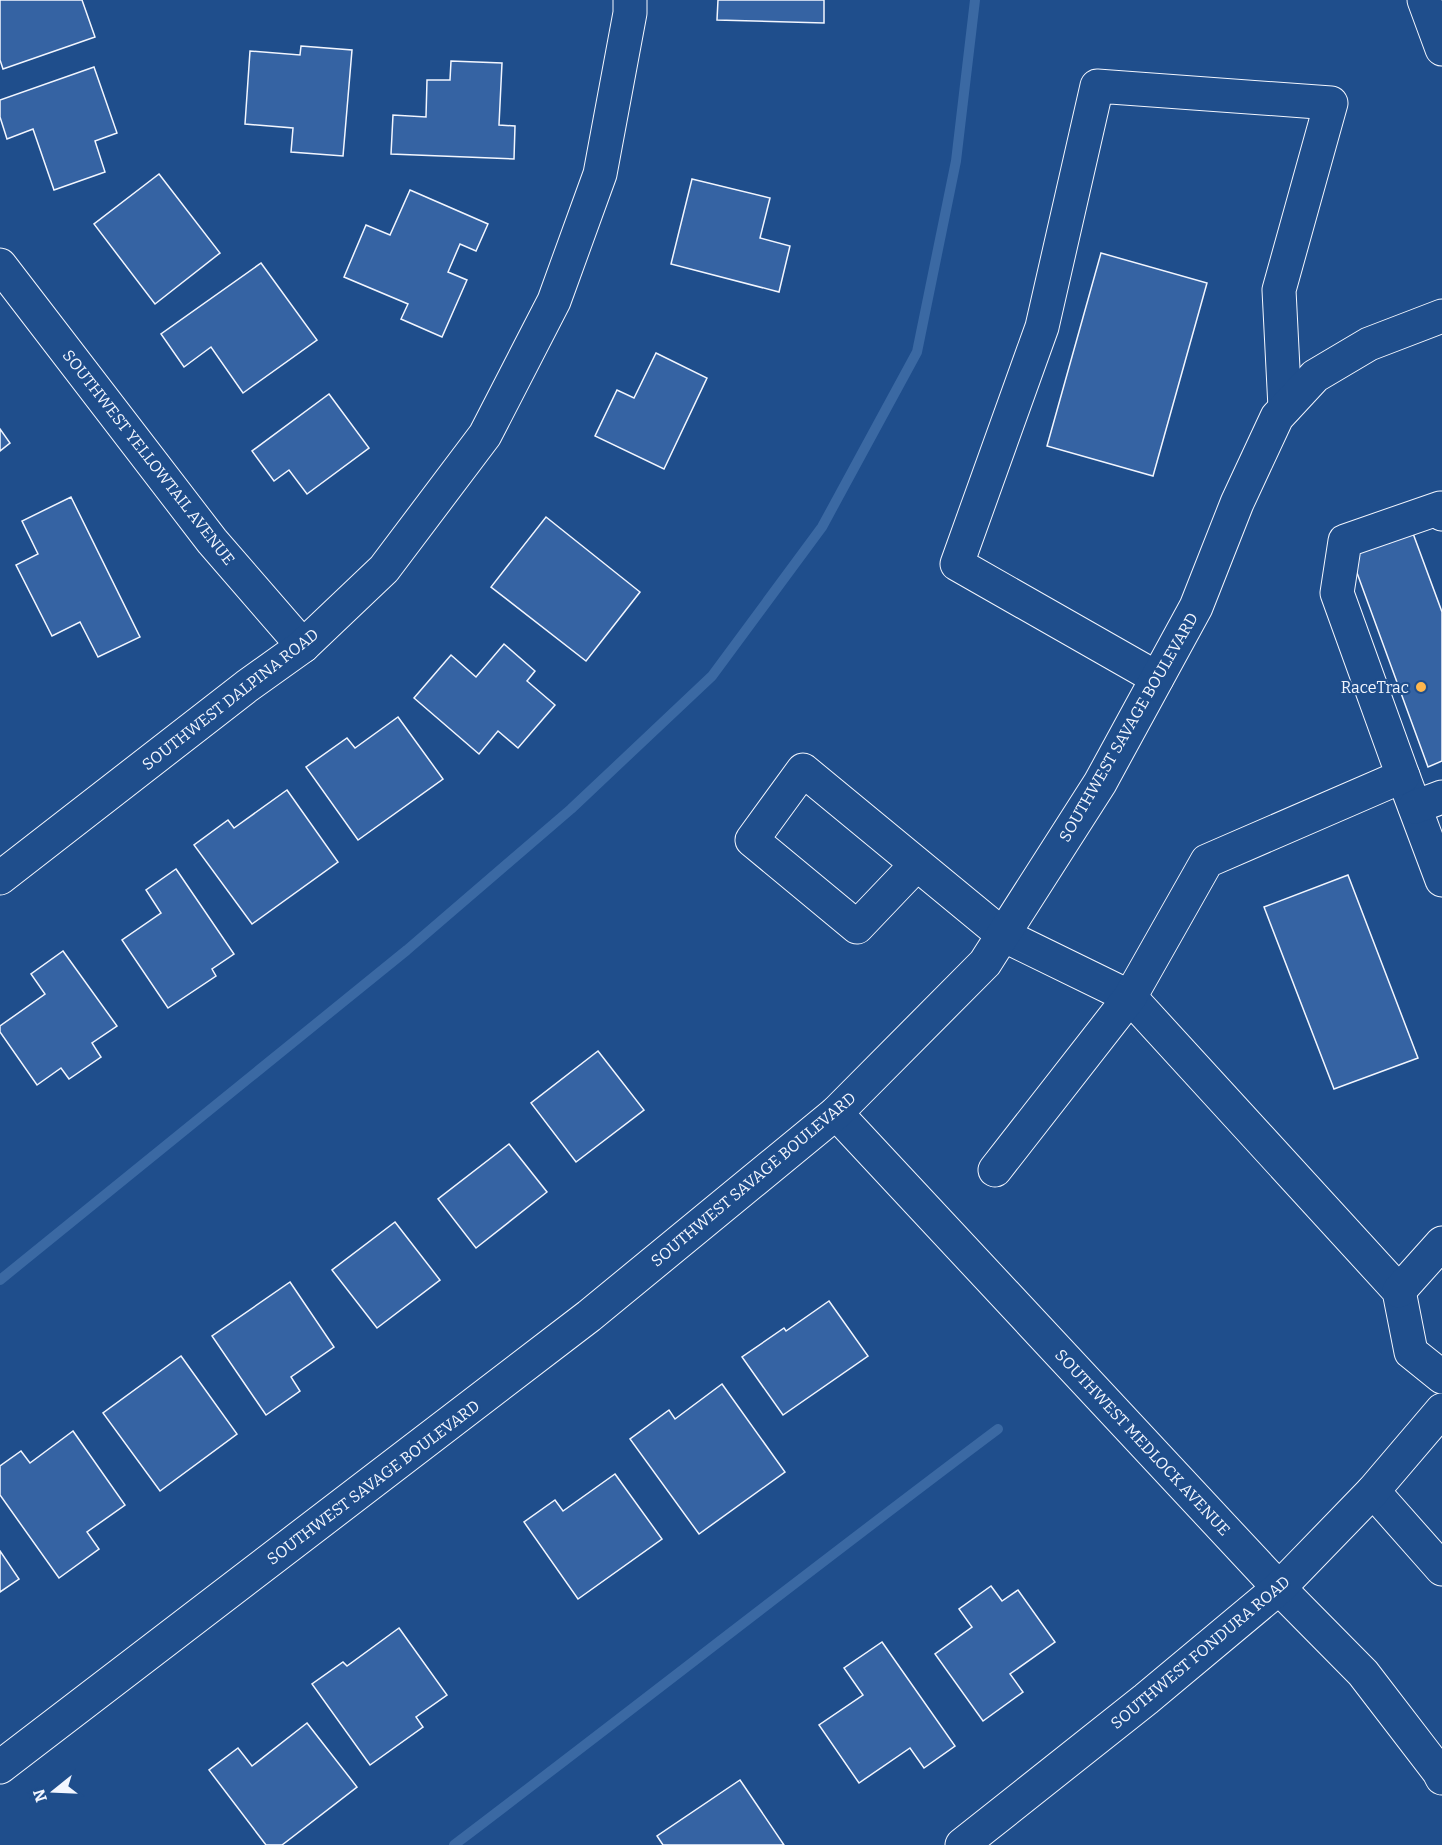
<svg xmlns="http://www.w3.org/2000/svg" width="1442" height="1845" font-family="Bitter,serif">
<rect width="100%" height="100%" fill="#1f4e8c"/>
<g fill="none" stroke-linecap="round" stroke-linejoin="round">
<g stroke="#3b69a3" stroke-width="10">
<path d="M 0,1280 L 407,950 L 571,809 L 712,676 L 822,527 L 917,352 L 956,161 L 975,0"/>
<path d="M 454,1845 C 636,1707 815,1566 998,1429"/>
</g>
</g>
<g fill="#3563a3" stroke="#f2f6ff" stroke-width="1.5">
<path d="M 0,0 L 82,0 L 95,37 L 3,69 L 0,60 Z"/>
<path d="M 718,0 L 824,0 L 824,23 L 717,20 Z"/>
<path d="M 301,46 L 352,50 L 343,156 L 291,152 L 293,128 L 245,124 L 250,51 L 300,55 Z"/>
<path d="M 451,61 L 502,63 L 499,125 L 515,126 L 514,159 L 391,154 L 393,115 L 426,117 L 427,80 L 450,80 Z"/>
<path d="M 94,67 L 117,133 L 95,141 L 105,172 L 54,190 L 33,129 L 7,139 L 0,117 L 0,100 Z"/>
<path d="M 159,174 L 220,253 L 155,304 L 94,224 Z"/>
<path d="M 692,179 L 770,198 L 760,238 L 790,246 L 779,292 L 671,264 Z"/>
<path d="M 410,190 L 488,224 L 476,251 L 460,244 L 448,272 L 467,280 L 442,337 L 401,319 L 408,304 L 344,277 L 366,225 L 390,235 Z"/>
<path d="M 1101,253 L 1207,283 L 1153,476 L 1047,446 Z"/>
<path d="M 261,263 L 317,340 L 243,393 L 211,347 L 184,367 L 161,334 Z"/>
<path d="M 656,353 L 707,378 L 664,469 L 595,436 L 617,390 L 634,398 Z"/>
<path d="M 329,394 L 369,448 L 307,494 L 289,470 L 274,481 L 252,451 Z"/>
<path d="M 0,429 L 10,443 L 0,451 Z"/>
<path d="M 71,497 L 140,637 L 98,657 L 80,622 L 52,636 L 16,565 L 38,554 L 22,521 Z"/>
<path d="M 546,517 L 640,592 L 586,661 L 491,587 Z"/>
<path d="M 1411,528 L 1442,612 L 1442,761 L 1428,767 L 1349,551 Z"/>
<path d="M 504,644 L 535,671 L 527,681 L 555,705 L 518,748 L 498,731 L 479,754 L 414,698 L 451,655 L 476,677 Z"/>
<path d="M 398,717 L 443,779 L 358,840 L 306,767 L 347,738 L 355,748 Z"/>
<path d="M 287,790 L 338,862 L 252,924 L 194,845 L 228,820 L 234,828 Z"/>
<path d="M 176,869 L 234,954 L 212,969 L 216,976 L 168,1008 L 122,940 L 161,913 L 146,890 Z"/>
<path d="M 1348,875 L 1418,1058 L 1334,1089 L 1264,907 Z"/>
<path d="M 63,951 L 117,1026 L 92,1043 L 101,1057 L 69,1079 L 61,1068 L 37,1085 L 0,1032 L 0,1026 L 45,994 L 31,974 Z"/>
<path d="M 598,1051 L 644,1110 L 576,1162 L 531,1103 Z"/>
<path d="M 509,1144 L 547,1192 L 476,1248 L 438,1199 Z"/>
<path d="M 395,1222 L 440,1280 L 377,1328 L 332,1270 Z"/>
<path d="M 290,1282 L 334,1347 L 291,1377 L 300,1391 L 266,1415 L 212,1336 Z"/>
<path d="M 829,1301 L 868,1356 L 783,1415 L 742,1357 L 784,1328 L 786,1331 Z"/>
<path d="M 181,1356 L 237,1434 L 160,1491 L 103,1413 Z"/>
<path d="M 722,1384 L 785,1472 L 699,1534 L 630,1439 L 669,1410 L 675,1419 Z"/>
<path d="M 73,1431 L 125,1505 L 87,1532 L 99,1549 L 59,1578 L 0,1495 L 0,1466 L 21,1451 L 30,1463 Z"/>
<path d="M 615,1474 L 662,1539 L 578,1599 L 524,1522 L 555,1500 L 563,1511 Z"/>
<path d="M 0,1551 L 19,1579 L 0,1592 Z"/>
<path d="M 991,1586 L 1002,1601 L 1018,1590 L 1055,1642 L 1010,1674 L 1023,1692 L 983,1721 L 935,1654 L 972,1627 L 959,1609 Z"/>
<path d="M 399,1628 L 447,1695 L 416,1717 L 423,1727 L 370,1765 L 312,1684 L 343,1662 L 347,1666 Z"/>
<path d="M 882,1642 L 955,1746 L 924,1768 L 910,1748 L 859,1783 L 819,1725 L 863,1695 L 844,1668 Z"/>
<path d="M 307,1723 L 357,1787 L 282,1845 L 266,1845 L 209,1770 L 238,1748 L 252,1766 Z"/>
<path d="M 740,1780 L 784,1845 L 663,1845 L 657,1836 Z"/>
</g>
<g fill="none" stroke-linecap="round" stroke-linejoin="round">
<defs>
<g id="minor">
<path d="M 0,265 L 212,541 L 303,646"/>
<path d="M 1157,678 L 957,564 L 1042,327 L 1097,86 L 1331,103 L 1279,290 L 1285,408"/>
<path d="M 1403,776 L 1442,880"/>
<path d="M 1415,807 L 1442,797"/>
<path d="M 917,864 L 857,927 L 752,840 L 803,770 L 1003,935 L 1130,997 L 1399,1291 L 1411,1352 L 1442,1377"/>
<path d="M 0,878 L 247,686 L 303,646 L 384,569 L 485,435 L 554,301 L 600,174 L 630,13 L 630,0"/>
<path d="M 836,1113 L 1279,1588 L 1363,1673 L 1439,1772 L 1442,1778"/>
<path d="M 995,1170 L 1130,997 L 1207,861 L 1403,776 L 1337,593 L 1345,541 L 1440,508 L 1442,514"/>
<path d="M 1399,1291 L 1442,1243"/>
<path d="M 1373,1491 L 1442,1569"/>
<path d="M 0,1767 L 589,1316 L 836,1113 L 985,963 L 1100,783 L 1196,607 L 1237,503 L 1277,417 L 1315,376 L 1369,344 L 1442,316"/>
<path d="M 962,1845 L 1146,1699 L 1279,1588 L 1373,1491 L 1442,1410"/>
</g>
<path id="major" d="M 1424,0 L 1442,49"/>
</defs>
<use href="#minor" stroke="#f2f6ff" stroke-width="35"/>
<use href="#major" stroke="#f2f6ff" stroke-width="35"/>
<use href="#minor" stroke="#1f4e8c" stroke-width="33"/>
<use href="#major" stroke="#1f4e8c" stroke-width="33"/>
</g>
<circle fill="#ffb74d" stroke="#1f4e8c" stroke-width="2" cx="1421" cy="687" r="6"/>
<g text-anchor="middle" stroke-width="4.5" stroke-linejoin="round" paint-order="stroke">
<g font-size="16" fill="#f2f6ff" stroke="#1f4e8c">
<text transform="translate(149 457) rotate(52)" y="6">SOUTHWEST YELLOWTAIL AVENUE</text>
<text transform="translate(230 699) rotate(-38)" y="6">SOUTHWEST DALPINA ROAD</text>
<text transform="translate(1128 727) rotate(-60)" y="6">SOUTHWEST SAVAGE BOULEVARD</text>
<text transform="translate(753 1179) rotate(-40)" y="6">SOUTHWEST SAVAGE BOULEVARD</text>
<text transform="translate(1143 1442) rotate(47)" y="6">SOUTHWEST MEDLOCK AVENUE</text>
<text transform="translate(373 1482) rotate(-37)" y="6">SOUTHWEST SAVAGE BOULEVARD</text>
<text transform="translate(1200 1652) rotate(-40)" y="6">SOUTHWEST FONDURA ROAD</text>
</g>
<g font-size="16" fill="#f2f6ff" stroke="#1f4e8c" text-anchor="end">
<text x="1409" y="693">RaceTrac</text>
</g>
</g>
<g transform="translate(54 1791) rotate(252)" stroke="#1f4e8c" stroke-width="4.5" paint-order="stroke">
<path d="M0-4.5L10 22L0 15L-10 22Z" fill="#f2f6ff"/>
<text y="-9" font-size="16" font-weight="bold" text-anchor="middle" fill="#f2f6ff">N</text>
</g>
</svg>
